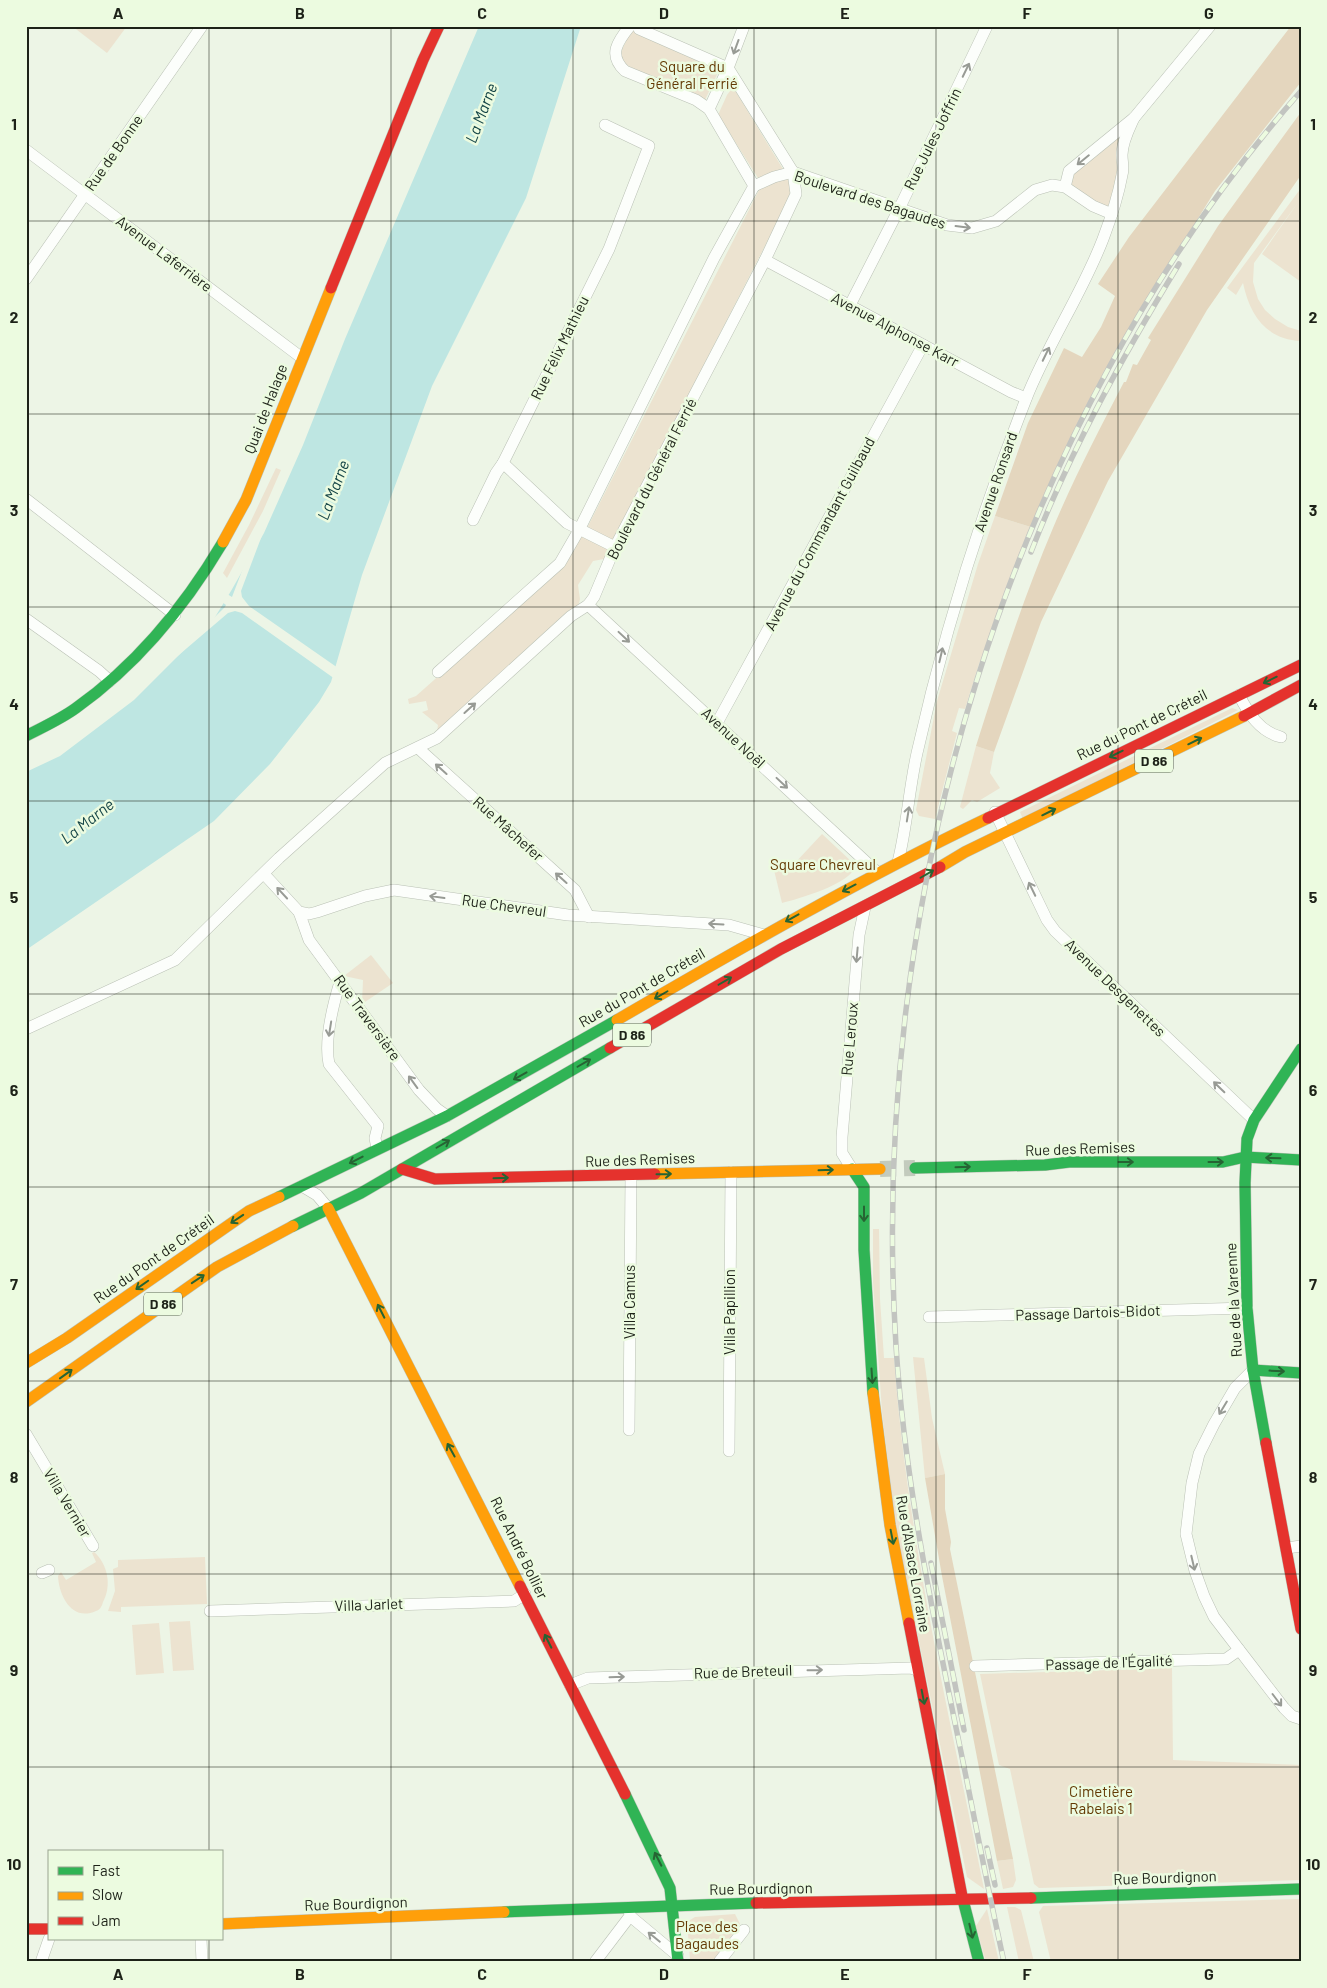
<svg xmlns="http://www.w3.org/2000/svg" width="1327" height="1988" font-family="Barlow,sans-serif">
<rect width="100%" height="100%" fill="#edf5e6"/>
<g fill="#ece3d0">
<path d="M 72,26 L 127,26 L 107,53 Z"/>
<path d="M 631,30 L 720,68 L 705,100 L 623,64 L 620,54 Z"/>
<path d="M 733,87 L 789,179 L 791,192 L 783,211 L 604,559 L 593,561 L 578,585 L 580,599 L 578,607 L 437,732 L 438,725 L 422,712 L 428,710 L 426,701 L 409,704 L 408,699 L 416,696 L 551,576 L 587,528 L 759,190 L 758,178 L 718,115 L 727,95 Z"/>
<path d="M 1134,118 L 1112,214 L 1065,187 L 1069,171 Z"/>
<path d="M 1301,188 L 1301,282 L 1262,254 L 1299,201 L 1254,263 L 1253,282 L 1258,299 L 1265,310 L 1275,319 L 1288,327 L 1301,331 L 1301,341 C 1265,339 1250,315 1243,283 L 1236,295 L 1227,288 Z"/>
<path d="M 276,468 L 281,470 L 263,511 L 227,578 L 223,573 L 249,525 Z"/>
<path d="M 995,516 L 1031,527 L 979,664 L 965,709 L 959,708 L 952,731 L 957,733 L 935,819 L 919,816 L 916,810 L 937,701 L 978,564 Z"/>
<path d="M 1232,708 L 1238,710 L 1023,819 L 1020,812 Z"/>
<path d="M 976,746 L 994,752 L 990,773 L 1000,788 L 977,802 L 972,800 L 963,809 L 960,807 Z"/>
<path d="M 822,834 L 852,862 L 855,867 C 850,884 798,899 782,903 L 773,866 L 795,863 Z"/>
<path d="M 371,955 L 393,983 L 362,1004 L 363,980 L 344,976 Z"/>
<path d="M 873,1229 L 879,1229 L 880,1299 L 884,1358 L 894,1358 C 907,1537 949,1713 984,1889 L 967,1877 L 896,1528 L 882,1412 L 873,1281 Z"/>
<path d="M 913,1357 L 924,1358 L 932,1418 L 945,1474 L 925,1478 Z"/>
<path d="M 94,1552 C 108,1564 112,1586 103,1602 C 102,1606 100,1610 96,1611 C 72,1622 59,1596 58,1576 L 61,1572 L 66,1580 L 96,1562 L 92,1553 Z"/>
<path d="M 205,1557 L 207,1604 L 121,1607 L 121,1612 L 108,1611 L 115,1591 L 113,1569 L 118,1567 L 118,1560 Z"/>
<path d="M 190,1621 L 194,1670 L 173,1671 L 169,1622 Z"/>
<path d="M 159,1623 L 164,1673 L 136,1675 L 132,1625 Z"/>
<path d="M 1172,1668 L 1173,1760 L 1301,1765 L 1301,1880 L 1039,1888 L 1034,1884 L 1010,1769 L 999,1765 L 980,1674 Z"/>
<path d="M 1013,1859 L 1016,1880 L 1013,1887 L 1003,1889 L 997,1861 Z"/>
<path d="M 1301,1899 L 1301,1962 L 1051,1962 L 1039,1912 L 1043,1906 Z"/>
<path d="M 1007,1907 L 1015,1907 L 1021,1910 L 1034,1962 L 1019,1962 Z"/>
<path d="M 987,1909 L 999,1962 L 986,1962 L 976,1926 Z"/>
<path d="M 735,1914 L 740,1924 L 713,1962 L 692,1962 L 690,1960 L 687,1922 L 695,1917 Z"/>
</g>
<g fill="#e4d6be">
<path d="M 1291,26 L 1301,26 L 1301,82 L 1215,191 L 1122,341 L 1091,397 L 1031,527 L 995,516 L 1028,423 L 1064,348 L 1082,357 L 1101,327 L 1115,296 L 1098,284 L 1129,237 Z"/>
<path d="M 1301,112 L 1301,175 L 1207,310 L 1108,481 L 1041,622 L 994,752 L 976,746 C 999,673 1023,599 1053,528 C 1074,478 1099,430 1124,382 L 1126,382 L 1133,364 L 1137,365 L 1151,340 L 1148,338 L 1218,226 Z"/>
<path d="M 945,1474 L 945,1509 L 951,1542 L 950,1549 L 1013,1859 L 997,1861 L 942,1576 L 925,1478 Z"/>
</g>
<path fill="#bee6e2" d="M 479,26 L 581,26 L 526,198 L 432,386 L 362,575 L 331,682 L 319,702 L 270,764 L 214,821 L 26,950 L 26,772 L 60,756 L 134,700 L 212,622 L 231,591 L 264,533 L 303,445 L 345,339 Z"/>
<path fill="#edf5e6" d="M 272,509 L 241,591 L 242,597 L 249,606 L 338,668 L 335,679 L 242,613 L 235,611 L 228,613 L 173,660 L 172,659 L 225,607 L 226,605 L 222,602 L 227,594 L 232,597 L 247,558 L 262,532 Z"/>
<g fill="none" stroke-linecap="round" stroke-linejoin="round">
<path stroke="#c3cbbd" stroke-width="16" stroke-dasharray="16 8" stroke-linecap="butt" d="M 880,1169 L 915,1168"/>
<defs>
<g id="street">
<path d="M 709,109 L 728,68 L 744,26"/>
<path d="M 605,125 L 649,146 L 609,249 L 503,463 L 567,523 L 615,547"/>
<path d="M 26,150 L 302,358"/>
<path d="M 754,186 L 774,177 L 793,172 L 947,225 L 972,228 L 996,221 L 1035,190 L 1052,185 L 1065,187 L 1093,206 L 1112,214"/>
<path d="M 1065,187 L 1069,171 L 1134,118 L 1210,26"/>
<path d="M 765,260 L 1011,392 L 1026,398"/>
<path d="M 26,279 L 202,26"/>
<path d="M 850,305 L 899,209 L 987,26"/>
<path d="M 26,499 L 175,615"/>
<path d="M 473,520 L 496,473 L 503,463"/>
<path d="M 588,605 L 878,873"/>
<path d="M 26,619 L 99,671 L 110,681"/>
<path d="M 438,672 L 560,563 L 579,530 L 714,258 L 754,186 L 709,109 L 696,100 L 625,71 C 608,55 617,42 630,26"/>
<path d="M 1239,695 C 1248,713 1260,732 1281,737"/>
<path d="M 717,723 L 923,345"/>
<path d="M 418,748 L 575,890 L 589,917"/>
<path d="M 995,812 L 1047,920 L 1055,931 L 1254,1120"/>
<path d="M 898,862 C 907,826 909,789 917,753 C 944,633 981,514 1026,399 C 1048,343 1082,294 1103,239 C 1111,218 1118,197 1122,175 C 1124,168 1122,162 1122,155 C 1122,142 1129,129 1134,118"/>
<path d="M 264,874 L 299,912 L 309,914 L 317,912 L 365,896 L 394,890 L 568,915 L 729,925 L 764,935"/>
<path d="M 299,912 L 309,940 L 419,1090 L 437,1109 L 447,1116"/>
<path d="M 340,982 C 333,1005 324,1040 329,1064 L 378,1126 L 375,1138 L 377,1149"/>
<path d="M 26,1029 L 175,960 L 279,858 L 385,763 L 437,738 L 571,616 L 588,605 L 594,597 L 615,547 L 765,260 L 796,194 L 793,172 L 728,68 L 639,29 L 638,26"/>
<path d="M 852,1169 L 842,1153 L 842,1137 L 859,935 L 865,907"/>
<path d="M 302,1186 L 317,1195 L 328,1208"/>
<path d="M 929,1317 L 1247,1308"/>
<path d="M 1253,1370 L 1235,1388 L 1214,1424 L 1199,1454 L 1192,1483 L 1186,1534 L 1195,1571 L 1204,1596 L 1214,1617 L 1284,1708 L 1292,1716 L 1301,1719"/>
<path d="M 629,1430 L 631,1175"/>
<path d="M 26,1434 L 93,1546"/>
<path d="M 729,1451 L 731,1172"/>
<path d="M 1287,1548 L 1301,1546"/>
<path d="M 42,1573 L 49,1570"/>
<path d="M 210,1611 L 514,1601 L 525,1594"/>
<path d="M 975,1666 L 1226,1659 L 1239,1650"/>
<path d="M 570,1685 L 588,1678 L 910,1668 L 917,1670"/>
<path d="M 630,1916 L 678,1956"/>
<path d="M 201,1939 L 202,1962"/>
<path d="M 41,1962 L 49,1939"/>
<path d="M 595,1962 L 630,1916 L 629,1908"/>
<path d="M 719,1962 L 744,1930"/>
</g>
<g id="fast">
<path d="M 26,736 C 43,727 61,719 76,708 C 138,664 185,606 223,542"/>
<path d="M 915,1168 L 1045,1165 L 1069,1162 L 1223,1162 L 1245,1157 L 1301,1160"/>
<path d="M 852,1169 L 864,1187 L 864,1250 L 873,1393"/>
<path d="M 279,1197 L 447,1116 L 617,1020"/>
<path d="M 293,1226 L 361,1193 L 610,1048"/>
<path d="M 1253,1370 L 1301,1373"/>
<path d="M 1266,1443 L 1253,1370 L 1247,1308 L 1245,1183 L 1247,1139 L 1254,1120 L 1301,1049"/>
<path d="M 625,1794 L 670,1888 L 678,1962"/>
<path d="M 962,1896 L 979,1962"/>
<path d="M 1031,1898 L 1301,1889"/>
<path d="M 504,1912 L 756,1903"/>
</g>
<g id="slow">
<path d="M 223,542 L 246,500 L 331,288"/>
<path d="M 940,867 L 965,852 L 1244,716"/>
<path d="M 617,1020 C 739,949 861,879 988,818"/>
<path d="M 655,1174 L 880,1169"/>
<path d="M 328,1208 L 520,1586"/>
<path d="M 26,1363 L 67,1338 L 249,1211 L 279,1197"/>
<path d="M 873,1393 L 890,1525 L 909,1623"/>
<path d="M 26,1402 L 217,1267 L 293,1226"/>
<path d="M 221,1924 L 504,1912"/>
</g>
<g id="jam">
<path d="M 331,288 L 423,60 L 439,26"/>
<path d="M 1244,716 L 1301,685"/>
<path d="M 988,818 L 1301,665"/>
<path d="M 610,1048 L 781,949 L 940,867"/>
<path d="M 402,1169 L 435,1179 L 655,1174"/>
<path d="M 1266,1443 L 1301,1629"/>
<path d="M 520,1586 L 625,1794"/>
<path d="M 909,1623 L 962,1896"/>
<path d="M 756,1903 L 1031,1898"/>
<path d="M 26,1929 L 49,1929"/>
</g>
</defs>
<use href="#street" stroke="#bac1b5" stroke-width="12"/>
<use href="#fast" stroke="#bac1b5" stroke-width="12"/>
<use href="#slow" stroke="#bac1b5" stroke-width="12"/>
<use href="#jam" stroke="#bac1b5" stroke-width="12"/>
<use href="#street" stroke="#fcfefb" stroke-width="11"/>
<use href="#fast" stroke="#30b455" stroke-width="11"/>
<use href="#slow" stroke="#ff9f0a" stroke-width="11"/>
<use href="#jam" stroke="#e5322d" stroke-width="11"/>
<defs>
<g id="rail">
<path d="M 1031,552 C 1070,451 1123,356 1179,264"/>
<path d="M 931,1563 L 964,1730"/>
<path d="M 987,1848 L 995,1885"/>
<path d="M 1004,1962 C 986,1881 971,1799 954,1718 C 929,1595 904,1471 896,1346 C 868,902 1006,428 1301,91"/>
</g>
</defs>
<use href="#rail" stroke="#c2c4c0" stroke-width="5.5"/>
<use href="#rail" stroke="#ecfbe0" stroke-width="4" stroke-dasharray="11" stroke-linecap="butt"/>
</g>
<defs><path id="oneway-shaft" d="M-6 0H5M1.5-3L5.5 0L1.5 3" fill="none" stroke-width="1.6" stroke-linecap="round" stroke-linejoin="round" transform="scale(1.25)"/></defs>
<g stroke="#989b95">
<use href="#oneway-shaft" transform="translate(736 47) rotate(110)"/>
<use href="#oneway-shaft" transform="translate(966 70) rotate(-64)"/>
<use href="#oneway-shaft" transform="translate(1083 160) rotate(141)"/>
<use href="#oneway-shaft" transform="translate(963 227) rotate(7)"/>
<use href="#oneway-shaft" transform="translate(1046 354) rotate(-64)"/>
<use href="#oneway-shaft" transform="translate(624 637) rotate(43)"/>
<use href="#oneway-shaft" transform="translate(941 655) rotate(-77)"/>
<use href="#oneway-shaft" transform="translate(470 708) rotate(-42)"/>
<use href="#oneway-shaft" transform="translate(441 769) rotate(-138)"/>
<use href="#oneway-shaft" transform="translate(782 783) rotate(43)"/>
<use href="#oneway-shaft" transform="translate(908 814) rotate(-81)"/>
<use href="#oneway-shaft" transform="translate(561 878) rotate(-138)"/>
<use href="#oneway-shaft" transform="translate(1032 889) rotate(-116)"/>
<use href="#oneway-shaft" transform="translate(282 893) rotate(-133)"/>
<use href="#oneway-shaft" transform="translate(437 897) rotate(-172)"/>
<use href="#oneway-shaft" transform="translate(716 924) rotate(-177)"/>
<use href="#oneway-shaft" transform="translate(857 955) rotate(95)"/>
<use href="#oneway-shaft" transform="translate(330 1029) rotate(99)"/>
<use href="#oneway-shaft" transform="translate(413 1082) rotate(-126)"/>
<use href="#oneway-shaft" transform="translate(1219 1087) rotate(-136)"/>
<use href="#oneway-shaft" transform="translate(1223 1408) rotate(121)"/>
<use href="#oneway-shaft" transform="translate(1193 1563) rotate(77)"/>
<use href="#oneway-shaft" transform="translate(815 1670) rotate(-1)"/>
<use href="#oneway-shaft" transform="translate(617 1677) rotate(-2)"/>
<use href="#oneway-shaft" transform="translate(1277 1700) rotate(53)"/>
<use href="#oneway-shaft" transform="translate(654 1937) rotate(-141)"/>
</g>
<g stroke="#266433">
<use href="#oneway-shaft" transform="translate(1270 680) rotate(154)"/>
<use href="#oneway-shaft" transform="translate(1195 741) rotate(-26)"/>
<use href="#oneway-shaft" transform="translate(1116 754) rotate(154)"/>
<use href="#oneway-shaft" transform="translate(1049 812) rotate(-26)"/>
<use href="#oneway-shaft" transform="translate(927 874) rotate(-30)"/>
<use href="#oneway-shaft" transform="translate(849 888) rotate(152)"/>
<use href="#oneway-shaft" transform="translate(792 918) rotate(151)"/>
<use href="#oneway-shaft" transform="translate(725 981) rotate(-30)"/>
<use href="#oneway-shaft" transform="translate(661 995) rotate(150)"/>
<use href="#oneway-shaft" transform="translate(584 1063) rotate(-30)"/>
<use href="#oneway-shaft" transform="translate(520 1076) rotate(151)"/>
<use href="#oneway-shaft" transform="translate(443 1144) rotate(-30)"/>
<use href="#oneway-shaft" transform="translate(1273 1158) rotate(-178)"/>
<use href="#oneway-shaft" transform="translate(356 1160) rotate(153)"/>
<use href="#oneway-shaft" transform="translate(1126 1162)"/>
<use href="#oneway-shaft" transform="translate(1216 1162)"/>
<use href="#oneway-shaft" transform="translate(963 1167) rotate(-2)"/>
<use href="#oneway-shaft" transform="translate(826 1170) rotate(-2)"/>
<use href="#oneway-shaft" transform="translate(664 1174) rotate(-1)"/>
<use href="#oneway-shaft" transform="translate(501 1178) rotate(-2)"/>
<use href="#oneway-shaft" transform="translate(864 1214) rotate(90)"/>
<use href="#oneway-shaft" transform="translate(237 1219) rotate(146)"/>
<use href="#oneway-shaft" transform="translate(198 1279) rotate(-34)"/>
<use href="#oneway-shaft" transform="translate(142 1285) rotate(145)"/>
<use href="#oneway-shaft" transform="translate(381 1311) rotate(-117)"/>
<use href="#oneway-shaft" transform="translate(1277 1371) rotate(3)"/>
<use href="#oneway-shaft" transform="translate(66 1374) rotate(-36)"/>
<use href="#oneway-shaft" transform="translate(872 1376) rotate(86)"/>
<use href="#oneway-shaft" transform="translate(451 1450) rotate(-119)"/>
<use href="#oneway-shaft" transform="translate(892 1537) rotate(79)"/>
<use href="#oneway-shaft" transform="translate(548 1641) rotate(-117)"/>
<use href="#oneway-shaft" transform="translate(923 1697) rotate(79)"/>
<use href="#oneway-shaft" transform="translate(658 1859) rotate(-117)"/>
<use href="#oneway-shaft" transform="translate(971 1931) rotate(77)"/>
</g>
<path fill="none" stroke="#1d2218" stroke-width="1" stroke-opacity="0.55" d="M 209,26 L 209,1852M 391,26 L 391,1962M 573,26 L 573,1962M 754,26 L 754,1962M 936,26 L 936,1962M 1118,26 L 1118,1962M 26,221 L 1301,221M 26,414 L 1301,414M 26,607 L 1301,607M 26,801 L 1301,801M 26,994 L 1301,994M 26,1187 L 1301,1187M 26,1381 L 1301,1381M 26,1574 L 1301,1574M 26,1767 L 1301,1767M 209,1939 L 209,1962"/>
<g text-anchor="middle" stroke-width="5" stroke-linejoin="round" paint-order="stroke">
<g fill="#ecfbe0" stroke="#5b6354" stroke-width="1">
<rect x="1135" y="749.5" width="38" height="23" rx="4"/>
<rect x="613" y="1023.5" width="38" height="23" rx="4"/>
<rect x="144" y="1292.5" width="38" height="23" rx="4"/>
</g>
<g font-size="14" font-weight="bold" fill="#1d2218">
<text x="1154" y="766">D 86</text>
<text x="632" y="1040">D 86</text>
<text x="163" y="1309">D 86</text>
</g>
<g font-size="15" fill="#633903" stroke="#ecfbe0">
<text x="692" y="72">Square du<tspan x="692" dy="17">Général Ferrié</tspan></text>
<text x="823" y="870">Square Chevreul</text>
<text x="1101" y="1797">Cimetière<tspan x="1101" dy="17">Rabelais 1</tspan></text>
<text x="707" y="1932">Place des<tspan x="707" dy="17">Bagaudes</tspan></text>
</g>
<g font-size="15" fill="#1d2218" stroke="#ecfbe0">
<text transform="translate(933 139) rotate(-64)" y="5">Rue Jules Joffrin</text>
<text transform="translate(114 153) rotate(-55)" y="5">Rue de Bonne</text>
<text transform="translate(870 200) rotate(18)" y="5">Boulevard des Bagaudes</text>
<text transform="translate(164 254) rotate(37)" y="5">Avenue Laferrière</text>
<text transform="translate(895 330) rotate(28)" y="5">Avenue Alphonse Karr</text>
<text transform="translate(560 348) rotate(-64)" y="5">Rue Félix Mathieu</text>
<text transform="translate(266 409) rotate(-69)" y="5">Quai de Halage</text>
<text transform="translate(652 479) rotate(-63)" y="5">Boulevard du Général Ferrié</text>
<text transform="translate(996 482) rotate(-71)" y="5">Avenue Ronsard</text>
<text transform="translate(820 534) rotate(-62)" y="5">Avenue du Commandant Guilbaud</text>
<text transform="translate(1142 725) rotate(-26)" y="5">Rue du Pont de Créteil</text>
<text transform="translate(733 738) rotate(43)" y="5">Avenue Noël</text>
<text transform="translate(508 829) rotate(42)" y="5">Rue Mâchefer</text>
<text transform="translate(504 906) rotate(8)" y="5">Rue Chevreul</text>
<text transform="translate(642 988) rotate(-30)" y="5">Rue du Pont de Créteil</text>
<text transform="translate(1115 988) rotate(44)" y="5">Avenue Desgenettes</text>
<text transform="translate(367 1018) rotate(54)" y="5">Rue Traversière</text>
<text transform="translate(850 1039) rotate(-85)" y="5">Rue Leroux</text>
<text transform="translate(1080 1149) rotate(-2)" y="5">Rue des Remises</text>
<text transform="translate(640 1160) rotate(-2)" y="5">Rue des Remises</text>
<text transform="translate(154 1259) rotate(-35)" y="5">Rue du Pont de Créteil</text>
<text transform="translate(1234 1300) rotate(-93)" y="5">Rue de la Varenne</text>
<text transform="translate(630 1302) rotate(-90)" y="5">Villa Camus</text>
<text transform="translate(730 1312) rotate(-90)" y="5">Villa Papillion</text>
<text transform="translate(1088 1313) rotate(-2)" y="5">Passage Dartois-Bidot</text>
<text transform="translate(67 1503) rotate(59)" y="5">Villa Vernier</text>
<text transform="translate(519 1548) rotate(64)" y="5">Rue André Bollier</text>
<text transform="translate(913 1564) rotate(80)" y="5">Rue d'Alsace Lorraine</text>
<text transform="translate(369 1605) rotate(-2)" y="5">Villa Jarlet</text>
<text transform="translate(1109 1663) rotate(-2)" y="5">Passage de l'Égalité</text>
<text transform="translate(743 1672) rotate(-2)" y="5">Rue de Breteuil</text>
<text transform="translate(1165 1878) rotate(-2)" y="5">Rue Bourdignon</text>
<text transform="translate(761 1889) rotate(-1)" y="5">Rue Bourdignon</text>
<text transform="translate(356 1904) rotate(-2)" y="5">Rue Bourdignon</text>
</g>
<g font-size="16" font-style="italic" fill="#164647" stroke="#ecfbe0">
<text transform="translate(481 113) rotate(-69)" y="6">La Marne</text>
<text transform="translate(333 490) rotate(-69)" y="6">La Marne</text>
<text transform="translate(87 821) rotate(-38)" y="6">La Marne</text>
</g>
</g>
<rect width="1327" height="1988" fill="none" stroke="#ecfbe0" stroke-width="55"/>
<rect x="48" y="1850" width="175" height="90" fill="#ecfbe0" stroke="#99a490"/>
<rect x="58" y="1867" width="25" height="8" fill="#30b455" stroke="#99a490"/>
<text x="92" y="1876" font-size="15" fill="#1d2218">Fast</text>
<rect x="58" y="1892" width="25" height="8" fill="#ff9f0a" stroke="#99a490"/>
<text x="92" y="1900" font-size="15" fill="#1d2218">Slow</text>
<rect x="58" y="1917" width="25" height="8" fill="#e5322d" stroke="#99a490"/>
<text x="92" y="1926" font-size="15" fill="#1d2218">Jam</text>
<rect x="28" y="28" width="1272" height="1932" fill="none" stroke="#1d2218" stroke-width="2"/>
<g font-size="16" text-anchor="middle" font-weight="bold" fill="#1d2218">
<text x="118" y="19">A</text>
<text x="300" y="19">B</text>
<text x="482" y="19">C</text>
<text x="664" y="19">D</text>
<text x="845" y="19">E</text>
<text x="1027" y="19">F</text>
<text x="1209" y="19">G</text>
<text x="14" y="130">1</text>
<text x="1313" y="130">1</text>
<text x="14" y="323">2</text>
<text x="1313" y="323">2</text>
<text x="14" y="516">3</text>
<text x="1313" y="516">3</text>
<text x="14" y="710">4</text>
<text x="1313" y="710">4</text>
<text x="14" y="903">5</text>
<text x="1313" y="903">5</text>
<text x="14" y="1096">6</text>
<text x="1313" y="1096">6</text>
<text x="14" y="1290">7</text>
<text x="1313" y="1290">7</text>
<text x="14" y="1483">8</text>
<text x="1313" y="1483">8</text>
<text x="14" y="1676">9</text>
<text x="1313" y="1676">9</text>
<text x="14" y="1870">10</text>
<text x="1313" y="1870">10</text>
<text x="118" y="1980">A</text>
<text x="300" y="1980">B</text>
<text x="482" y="1980">C</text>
<text x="664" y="1980">D</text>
<text x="845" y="1980">E</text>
<text x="1027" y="1980">F</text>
<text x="1209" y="1980">G</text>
</g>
</svg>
